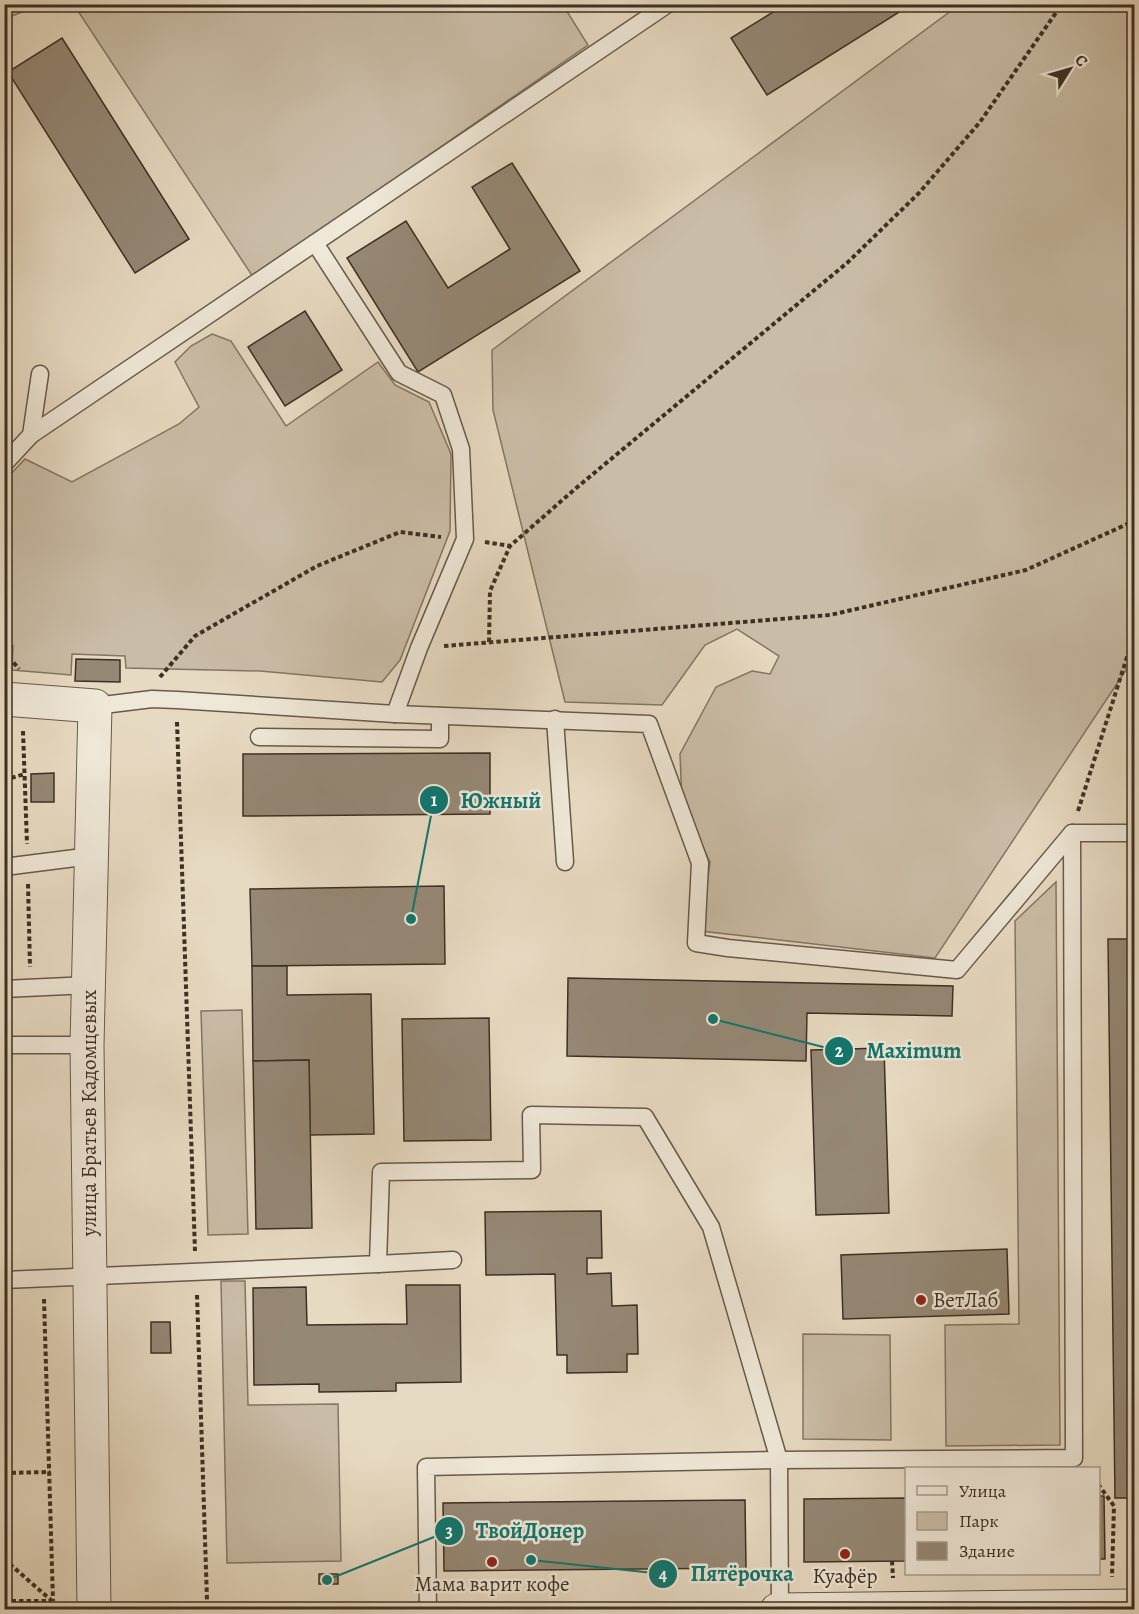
<svg xmlns="http://www.w3.org/2000/svg" width="1139" height="1614" font-family="Alegreya,serif">
<rect width="100%" height="100%" fill="#e7dac2"/>
<filter id="stains"><feTurbulence type="fractalNoise" baseFrequency=".00333" numOctaves="4"/><feColorMatrix values="0 0 0 0 .2 0 0 0 0 .09 0 0 0 0 .02 0 0 0 .5 -.17"/></filter>
<radialGradient id="worn" r=".72"><stop offset=".6" stop-color="#630" stop-opacity="0"/><stop offset="1" stop-color="#630" stop-opacity=".3"/></radialGradient>
<g fill="#cabda7" stroke="#837664" stroke-width="1.5">
<path d="M 5,4 L 39,4 L 39,5 L 5,19 Z"/>
<path d="M 74,5 L 563,5 L 588,45 L 253,277 Z"/>
<path d="M 959,5 L 1134,5 L 1134,658 L 935,958 L 701,931 L 710,862 L 682,803 L 680,754 L 716,687 L 752,671 L 770,674 L 779,656 L 737,629 L 705,645 L 662,705 L 565,702 L 493,410 L 492,350 Z"/>
<path d="M 212,334 L 231,341 L 286,426 L 378,362 L 395,385 L 429,402 L 451,454 L 450,531 L 400,660 L 382,682 L 260,671 L 126,668 L 125,656 L 72,654 L 71,675 L 12,670 L 13,646 L 4,645 L 5,480 L 25,459 L 72,482 L 179,424 L 199,407 L 175,362 L 191,346 Z"/>
<path d="M 1056,882 L 1060,1445 L 946,1446 L 945,1325 L 1019,1324 L 1015,921 Z"/>
<path d="M 242,1010 L 248,1234 L 208,1235 L 201,1011 Z"/>
<path d="M 221,1281 L 245,1281 L 248,1405 L 338,1404 L 341,1561 L 227,1563 Z"/>
<path d="M 803,1334 L 890,1335 L 891,1440 L 803,1439 Z"/>
<path d="M 4,1483 L 7,1483 L 9,1551 L 5,1547 Z"/>
</g>
<g fill="#958875" stroke="#3c3022" stroke-width="1.5">
<path d="M 786,4 L 912,4 L 767,95 L 731,38 Z"/>
<path d="M 62,38 L 189,239 L 135,273 L 8,72 Z"/>
<path d="M 512,163 L 580,271 L 418,372 L 347,258 L 406,221 L 448,288 L 510,249 L 472,187 Z"/>
<path d="M 305,311 L 342,370 L 285,406 L 248,347 Z"/>
<path d="M 76,659 L 120,660 L 120,682 L 75,681 Z"/>
<path d="M 490,753 L 490,814 L 243,816 L 243,754 Z"/>
<path d="M 54,773 L 54,802 L 31,802 L 31,774 Z"/>
<path d="M 444,886 L 445,964 L 252,966 L 250,889 Z"/>
<path d="M 1108,939 L 1134,939 L 1134,1498 L 1115,1498 Z"/>
<path d="M 252,966 L 287,966 L 287,995 L 371,994 L 374,1134 L 310,1135 L 309,1060 L 253,1061 Z"/>
<path d="M 568,978 L 953,986 L 952,1016 L 807,1013 L 806,1061 L 567,1056 Z"/>
<path d="M 489,1018 L 491,1140 L 404,1141 L 402,1019 Z"/>
<path d="M 884,1048 L 889,1213 L 816,1215 L 811,1050 Z"/>
<path d="M 309,1060 L 312,1228 L 256,1229 L 253,1061 Z"/>
<path d="M 601,1211 L 602,1258 L 587,1258 L 587,1274 L 611,1273 L 612,1306 L 637,1305 L 638,1354 L 627,1354 L 627,1372 L 567,1373 L 567,1355 L 557,1355 L 555,1274 L 486,1275 L 485,1212 Z"/>
<path d="M 1007,1249 L 1009,1314 L 843,1319 L 841,1255 Z"/>
<path d="M 406,1285 L 460,1285 L 461,1382 L 396,1383 L 396,1391 L 319,1392 L 319,1384 L 254,1385 L 253,1288 L 306,1287 L 307,1325 L 407,1324 Z"/>
<path d="M 151,1322 L 170,1322 L 171,1353 L 151,1353 Z"/>
<path d="M 1098,1496 L 1104,1496 L 1105,1559 L 1098,1559 Z"/>
<path d="M 906,1498 L 906,1561 L 804,1562 L 804,1499 Z"/>
<path d="M 745,1500 L 746,1568 L 444,1571 L 443,1503 Z"/>
<rect x="319" y="1574" width="19" height="10"/>
</g>
<g fill="none" stroke-linecap="round" stroke-linejoin="round">
<defs>
<g id="lane">
<path d="M 315,243 L 399,373 L 443,395 L 461,449 L 465,539 L 419,648 L 395,714"/>
<path d="M 31,435 L 668,4"/>
<path d="M 4,464 L 31,435 L 40,374"/>
<path d="M 95,706 L 152,699 L 177,700 L 395,714 L 649,724 L 700,863 L 696,943 L 728,948 L 957,970 L 1072,833"/>
<path d="M 555,719 L 565,862"/>
<path d="M 259,737 L 440,739 L 440,716"/>
<path d="M 4,867 L 91,856"/>
<path d="M 4,989 L 89,985"/>
<path d="M 4,1045 L 87,1045"/>
<path d="M 378,1264 L 453,1260"/>
<path d="M 4,1280 L 378,1264 L 381,1172 L 532,1170 L 531,1115 L 645,1117 L 711,1227 L 779,1460 L 780,1610"/>
<path d="M 428,1610 L 426,1467 L 779,1460 L 1074,1458 L 1072,833 L 1134,833"/>
</g>
<g id="street">
<path d="M 4,699 L 95,706 L 87,1045 L 94,1610"/>
<path d="M 777,1610 L 1134,1606"/>
</g>
</defs>
<use href="#lane" stroke="#675a4a" stroke-width="19"/>
<use href="#street" stroke="#675a4a" stroke-width="35"/>
<g stroke="#3c3022" stroke-width="4" stroke-dasharray="4.5 3" stroke-linecap="butt">
<path d="M 485,542 L 510,546"/>
<path d="M 489,642 L 490,591 L 510,546 L 575,489 L 847,263 L 919,193 L 980,122 L 1062,4"/>
<path d="M 444,646 L 830,615 L 1026,570 L 1134,521"/>
<path d="M 4,651 L 19,669"/>
<path d="M 160,677 L 195,636 L 317,566 L 400,532 L 441,537"/>
<path d="M 177,722 L 195,1251"/>
<path d="M 23,731 L 27,844"/>
<path d="M 4,780 L 25,774"/>
<path d="M 1078,811 L 1134,635"/>
<path d="M 28,884 L 30,967"/>
<path d="M 197,1295 L 207,1600"/>
<path d="M 44,1299 L 53,1601"/>
<path d="M 4,1473 L 50,1472"/>
<path d="M 1098,1484 L 1114,1506 L 1112,1577"/>
<path d="M 4,1559 L 52,1601"/>
<path d="M 892,1561 L 893,1578"/>
<path d="M 4,1601 L 52,1601"/>
</g>
<use href="#lane" stroke="#efe7d7" stroke-width="16"/>
<use href="#street" stroke="#efe7d7" stroke-width="33"/>
</g>
<g fill="#8f2418" stroke="#efe7d7" stroke-width="2">
<circle cx="921" cy="1300" r="6"/>
<circle cx="845" cy="1554" r="6"/>
<circle cx="492" cy="1562" r="6"/>
</g>
<g text-anchor="middle" stroke-width="5" stroke-linejoin="round" paint-order="stroke">
<g font-size="21" fill="#3c3022" stroke="#efe7d7">
<text transform="translate(89 1113) rotate(-90)" y="7">улица Братьев Кадомцевых</text>
</g>
<g font-size="21" fill="#3c3022" stroke="#efe7d7">
<text x="933" y="1307" text-anchor="start">ВетЛаб</text>
<text x="845" y="1583">Куафёр</text>
<text x="492" y="1591">Мама варит кофе</text>
</g>
</g>
<path fill="none" stroke="#0f766e" stroke-width="2" d="M411 919L434 800M713 1019L839 1051M327 1580L449 1531M531 1560L663 1574"/>
<g fill="#0f766e" stroke="#efe7d7" stroke-width="2">
<circle cx="411" cy="919" r="6"/>
<circle cx="713" cy="1019" r="6"/>
<circle cx="327" cy="1580" r="6"/>
<circle cx="531" cy="1560" r="6"/>
<circle cx="434" cy="800" r="15"/>
<circle cx="839" cy="1051" r="15"/>
<circle cx="449" cy="1531" r="15"/>
<circle cx="663" cy="1574" r="15"/>
</g>
<g font-size="18" text-anchor="middle" font-weight="bold" fill="#fff">
<text x="434" y="806">1</text>
<text x="839" y="1057">2</text>
<text x="449" y="1537">3</text>
<text x="663" y="1580">4</text>
</g>
<g font-size="22" text-anchor="middle" font-weight="bold" fill="#0f766e" stroke="#efe7d7" stroke-width="5" stroke-linejoin="round" paint-order="stroke">
<text x="501" y="808">Южный</text>
<text x="914" y="1058">Maximum</text>
<text x="530" y="1538">ТвойДонер</text>
<text x="742" y="1581">Пятёрочка</text>
</g>
<rect width="1139" height="1614" fill="none" stroke="#e7dac2" stroke-width="24"/>
<rect x="6" y="6" width="1127" height="1602" fill="none" stroke="#3c3022" stroke-width="3"/>
<rect x="12" y="12" width="1115" height="1590" fill="none" stroke="#3c3022" stroke-width="1.5"/>
<rect x="905" y="1467" width="195" height="108" fill="#efe7d7" stroke="#a79e8f" stroke-width="1.5"/>
<rect x="917" y="1486" width="30" height="9" fill="#efe7d7" stroke="#a79e8f" stroke-width="1.5"/>
<text x="959" y="1497" font-size="18" fill="#3c3022">Улица</text>
<rect x="917" y="1512" width="30" height="18" fill="#cabda7" stroke="#a79e8f" stroke-width="1.5"/>
<text x="959" y="1527" font-size="18" fill="#3c3022">Парк</text>
<rect x="917" y="1542" width="30" height="18" fill="#958875" stroke="#a79e8f" stroke-width="1.5"/>
<text x="959" y="1557" font-size="18" fill="#3c3022">Здание</text>
<g transform="translate(1070 69) rotate(53)" stroke="#efe7d7" stroke-width="4.5" paint-order="stroke">
<path d="M0-4.5L10 22L0 15L-10 22Z" fill="#3c3022"/>
<text y="-9" font-size="16" font-weight="bold" text-anchor="middle" fill="#3c3022">С</text>
</g>
<rect width="100%" height="100%" filter="url(#stains)"/>
<rect width="100%" height="100%" fill="url(#worn)"/>
</svg>
